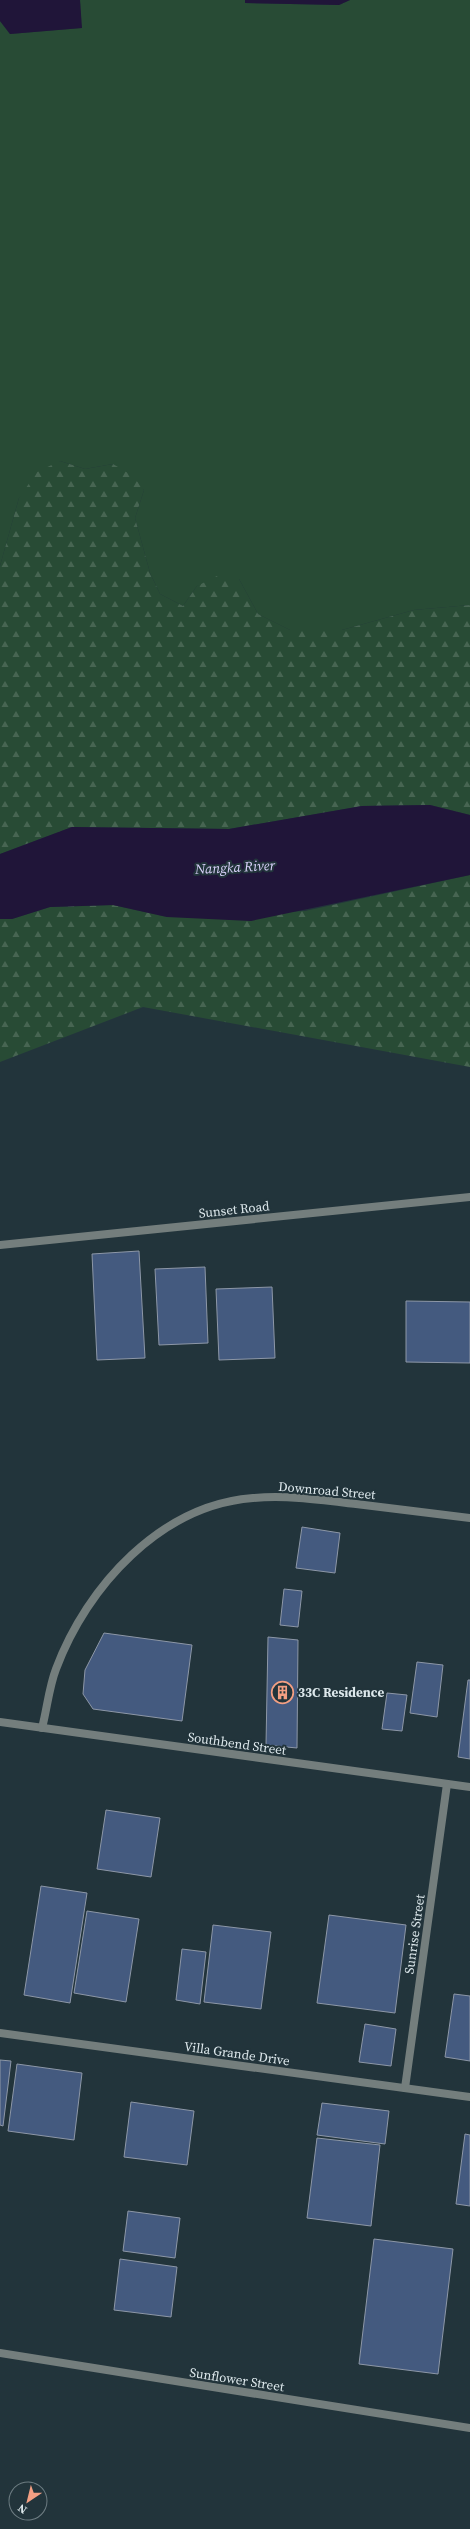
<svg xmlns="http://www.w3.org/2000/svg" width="470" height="2529" font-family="'Source Serif 4',serif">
<defs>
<pattern id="forest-firs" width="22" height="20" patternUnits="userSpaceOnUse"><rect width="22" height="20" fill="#284b35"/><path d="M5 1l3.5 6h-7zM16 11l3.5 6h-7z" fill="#476552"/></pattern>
</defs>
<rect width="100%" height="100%" fill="#22343b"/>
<path fill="#284b35" d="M 80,0 L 245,0 L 245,3 L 339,5 L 350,0 L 470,0 L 470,605 L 414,610 L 342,630 L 290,630 L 258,614 L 239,579 L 197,586 L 183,606 L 160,594 L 150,573 L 135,518 L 144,490 L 113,464 L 85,469 L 60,461 L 19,498 L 0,566 L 0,21 L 10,34 L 81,28 Z"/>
<g fill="url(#forest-firs)">
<path d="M 60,461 L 85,469 L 113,464 L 133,476 L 144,490 L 135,518 L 150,573 L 160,594 L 183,606 L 197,586 L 219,575 L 239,579 L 258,614 L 290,630 L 342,630 L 414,610 L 470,605 L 470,815 L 430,805 L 362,806 L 229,829 L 72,827 L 0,854 L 0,566 L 19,498 L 37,472 Z"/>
<path d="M 470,875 L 470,1067 L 143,1007 L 0,1062 L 0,919 L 12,919 L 50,907 L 113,905 L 167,917 L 305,911 Z"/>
</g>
<g fill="#201539">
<path d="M 0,0 L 80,0 L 82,28 L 10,34 L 0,21 Z"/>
<path d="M 245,0 L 350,0 L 339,5 L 245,3 Z"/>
<path d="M 430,805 L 470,815 L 470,875 L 251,921 L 167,917 L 113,905 L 50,907 L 12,919 L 0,919 L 0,854 L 72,827 L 229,829 L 362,806 Z"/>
</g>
<g fill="#445a7f" stroke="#8d97a7">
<path d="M 139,1251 L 145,1358 L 97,1360 L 92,1254 Z"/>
<path d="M 205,1267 L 208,1343 L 159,1345 L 155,1269 Z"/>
<path d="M 272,1287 L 275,1358 L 219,1360 L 216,1289 Z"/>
<path d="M 406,1301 L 470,1302 L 470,1363 L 406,1362 Z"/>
<path d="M 302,1527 L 340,1533 L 335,1573 L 296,1568 Z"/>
<path d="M 284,1589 L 302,1591 L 298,1627 L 280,1625 Z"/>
<path d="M 104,1633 L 192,1645 L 182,1721 L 93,1709 L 83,1694 L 85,1670 Z"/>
<path d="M 268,1637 L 298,1640 L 297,1748 L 266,1745 Z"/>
<path d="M 417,1662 L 443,1665 L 437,1717 L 410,1713 Z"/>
<path d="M 468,1680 L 470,1680 L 470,1759 L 458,1757 Z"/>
<path d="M 387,1693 L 407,1695 L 402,1731 L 382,1729 Z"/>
<path d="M 106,1810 L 160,1818 L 151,1877 L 97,1869 Z"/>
<path d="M 41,1886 L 87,1893 L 70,2003 L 24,1995 Z"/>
<path d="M 87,1911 L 139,1919 L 126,2002 L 74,1993 Z"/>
<path d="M 329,1915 L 406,1925 L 395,2013 L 317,2003 Z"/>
<path d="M 213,1925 L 271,1932 L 261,2009 L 204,2002 Z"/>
<path d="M 182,1949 L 206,1952 L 200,2004 L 176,2000 Z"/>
<path d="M 454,1994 L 470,1996 L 470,2061 L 445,2057 Z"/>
<path d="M 365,2024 L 396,2029 L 391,2066 L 359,2062 Z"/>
<path d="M 0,2060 L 11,2061 L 3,2126 L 0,2125 Z"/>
<path d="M 17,2064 L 82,2073 L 74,2140 L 8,2131 Z"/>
<path d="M 131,2102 L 194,2111 L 187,2165 L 124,2157 Z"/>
<path d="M 322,2103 L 389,2111 L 385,2144 L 317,2135 Z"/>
<path d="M 465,2134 L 470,2135 L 470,2206 L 456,2204 Z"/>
<path d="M 317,2138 L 380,2145 L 371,2226 L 307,2218 Z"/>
<path d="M 128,2211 L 180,2218 L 175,2258 L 123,2251 Z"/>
<path d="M 374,2239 L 453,2249 L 438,2374 L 359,2364 Z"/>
<path d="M 120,2259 L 177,2267 L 171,2317 L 114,2310 Z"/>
</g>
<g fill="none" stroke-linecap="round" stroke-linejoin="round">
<g stroke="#747e7d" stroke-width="8">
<path d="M 0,1245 L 470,1197"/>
<path d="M 0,1722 L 470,1787"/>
<path d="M 42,1728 C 47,1709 49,1687 56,1669 C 87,1586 161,1505 253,1498 C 288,1495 322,1500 356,1504 C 394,1509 432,1513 470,1518"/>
<path d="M 0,2033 L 470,2097"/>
<path d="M 405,2088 L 447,1784"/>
<path d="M 0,2353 L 470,2428"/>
</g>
</g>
<defs>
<symbol id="building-ring" viewBox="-11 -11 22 22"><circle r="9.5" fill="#22343b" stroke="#f39f83" stroke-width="1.5"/><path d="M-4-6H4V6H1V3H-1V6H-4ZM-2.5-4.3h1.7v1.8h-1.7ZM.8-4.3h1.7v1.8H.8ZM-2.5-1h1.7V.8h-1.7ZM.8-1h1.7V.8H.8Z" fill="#f39f83"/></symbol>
</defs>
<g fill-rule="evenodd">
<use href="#building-ring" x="270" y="1680" width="25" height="25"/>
</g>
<g text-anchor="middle" stroke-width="4" stroke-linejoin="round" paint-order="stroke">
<g font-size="13" fill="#dde8ec" stroke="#22343b">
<text transform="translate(234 1209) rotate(-6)" y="5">Sunset Road</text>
<text transform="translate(327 1490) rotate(5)" y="5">Downroad Street</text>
<text transform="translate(237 1743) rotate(8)" y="5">Southbend Street</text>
<text transform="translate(414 1934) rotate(-82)" y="5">Sunrise Street</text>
<text transform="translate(237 2053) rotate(8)" y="5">Villa Grande Drive</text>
<text transform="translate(237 2379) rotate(9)" y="5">Sunflower Street</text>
</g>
<g font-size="13" font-weight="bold" fill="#dde8ec" stroke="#22343b" text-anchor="start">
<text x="298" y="1697">33C Residence</text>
</g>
<g font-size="14" font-style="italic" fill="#dad2fb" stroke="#22343b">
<text transform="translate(235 867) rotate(-3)" y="5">Nangka River</text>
</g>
</g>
<g transform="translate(28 2501) rotate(215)"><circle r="19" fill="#22343b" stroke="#6d7c82"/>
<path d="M0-3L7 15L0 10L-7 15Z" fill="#f39f83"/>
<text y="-6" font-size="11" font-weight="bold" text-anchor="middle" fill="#dde8ec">N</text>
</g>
</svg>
